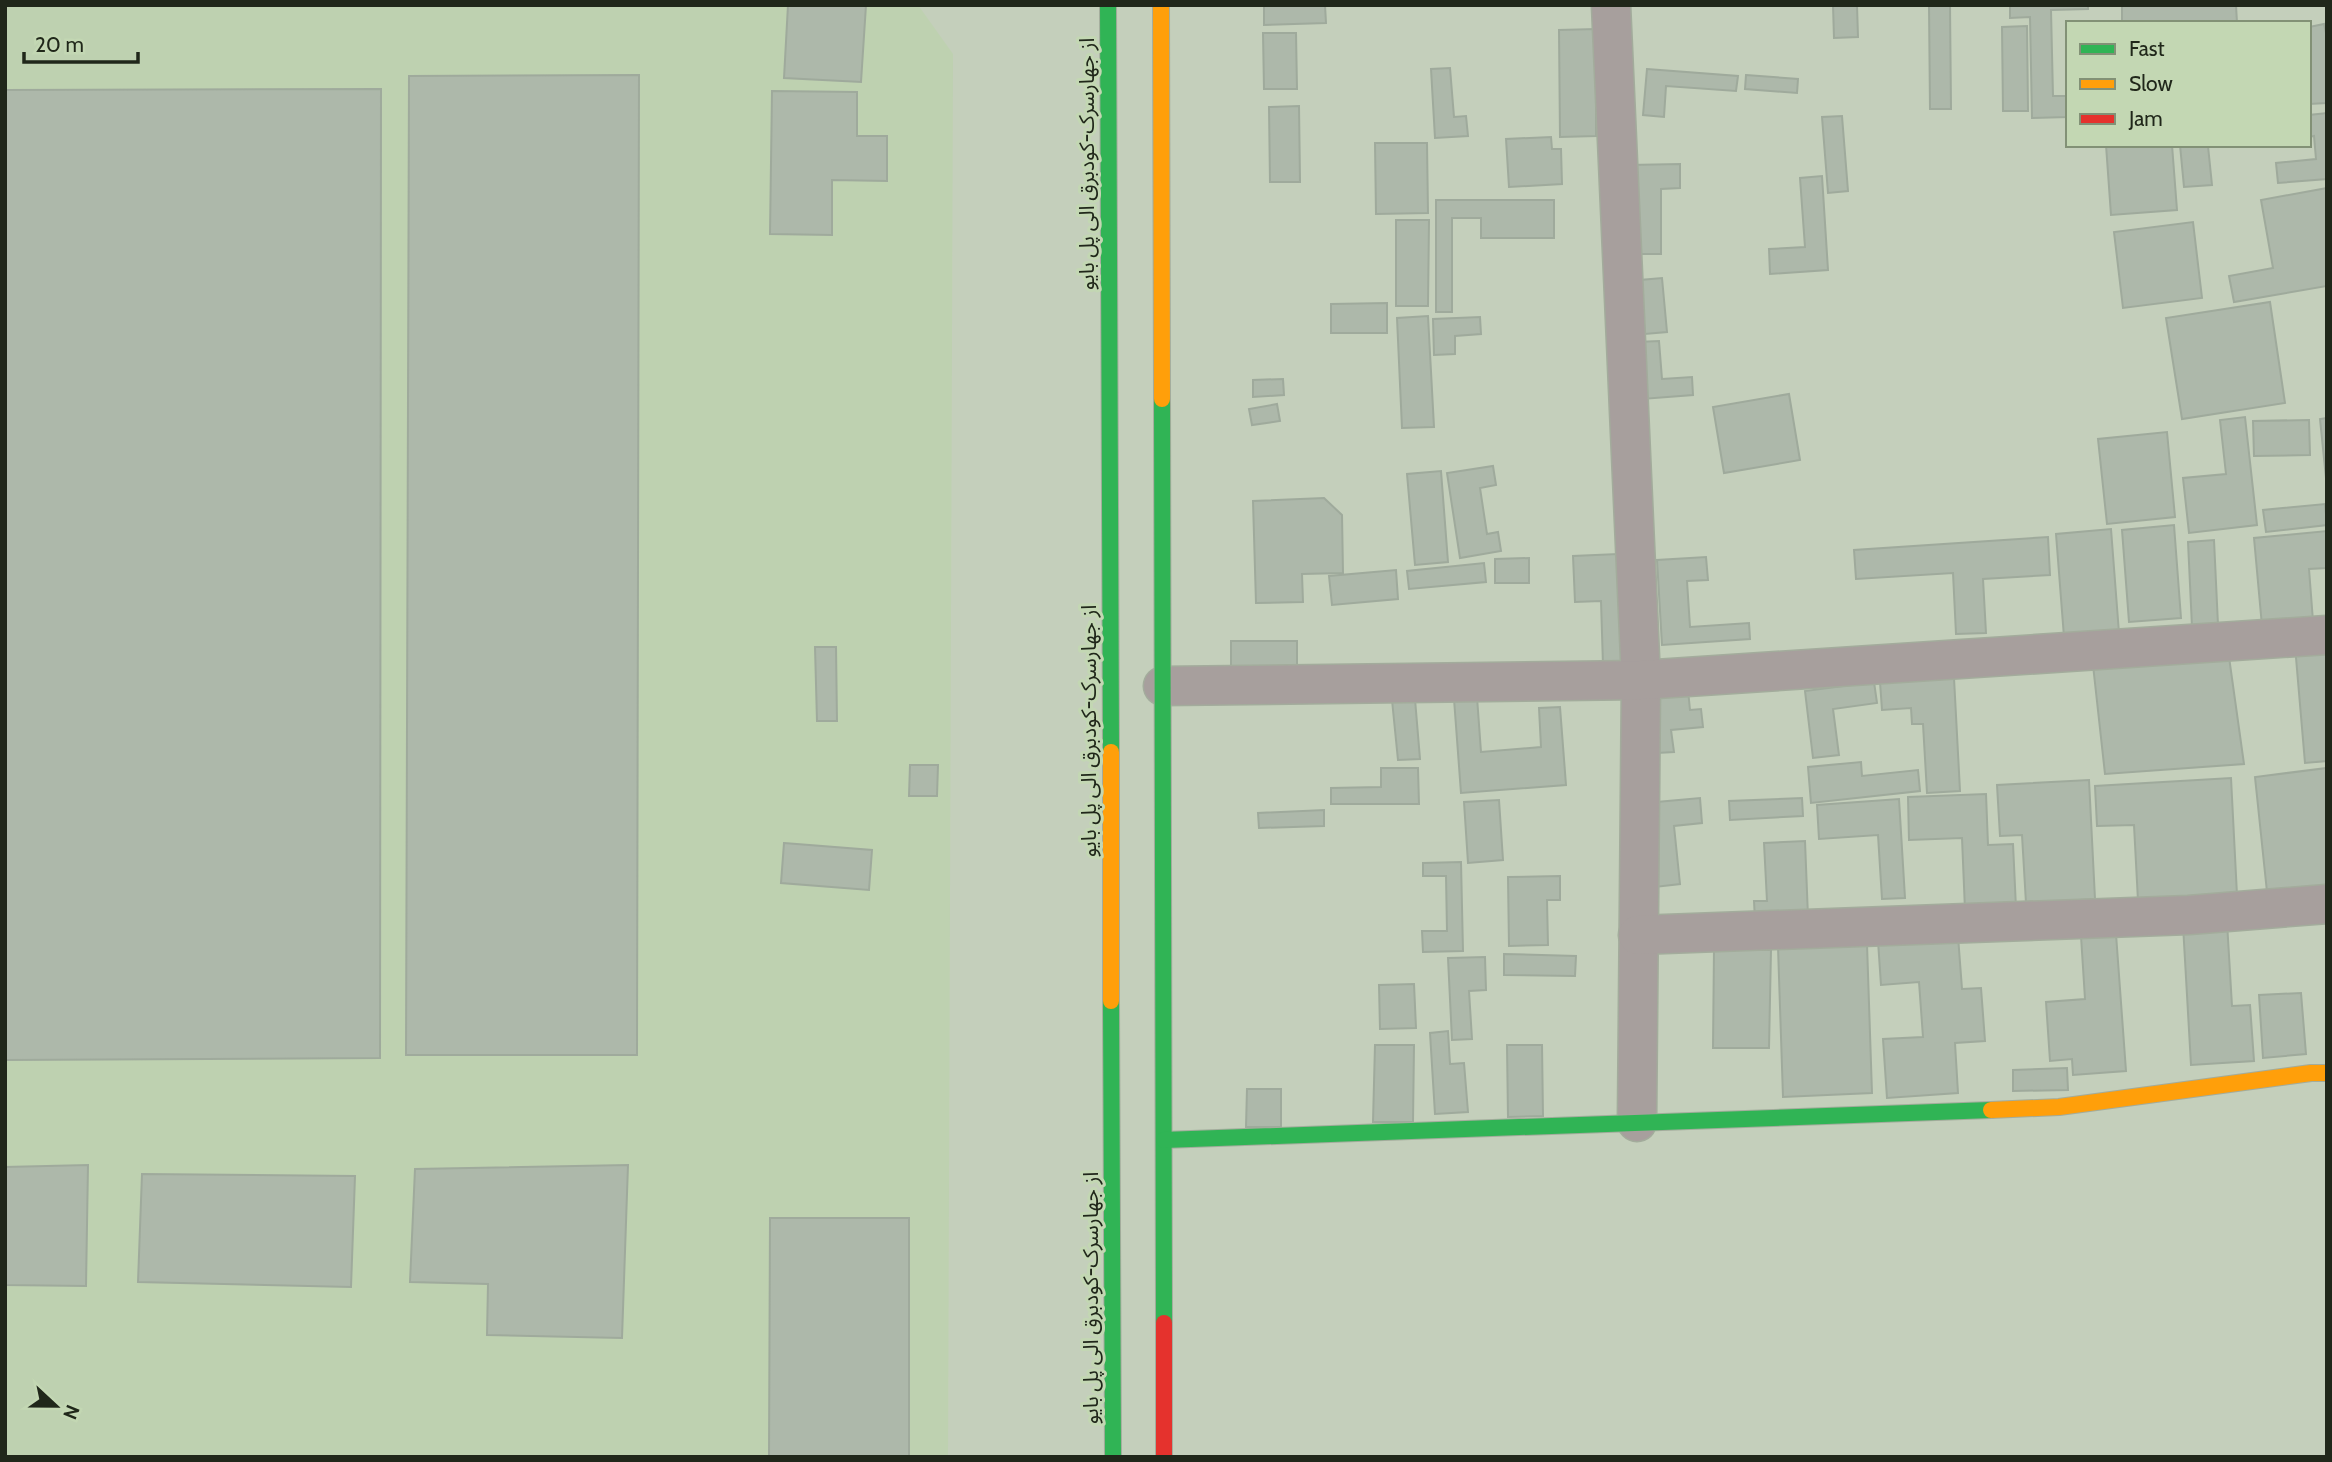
<svg xmlns="http://www.w3.org/2000/svg" width="2332" height="1462" font-family="Cabin,'Noto Sans Arabic',sans-serif">
<rect width="100%" height="100%" fill="#c4cfbb"/>
<path fill="#bed1b0" d="M 5,5 L 918,5 L 953,54 L 948,1457 L 5,1457 Z"/>
<g fill="#adb8aa" stroke="#9faa9c" stroke-width="2">
<path d="M 788,5 L 866,5 L 861,82 L 784,78 Z"/>
<path d="M 1264,5 L 1325,5 L 1326,23 L 1264,25 Z"/>
<path d="M 1833,5 L 1857,5 L 1858,37 L 1834,38 Z"/>
<path d="M 1929,5 L 1950,5 L 1951,109 L 1930,109 Z"/>
<path d="M 2010,5 L 2088,5 L 2088,9 L 2051,10 L 2053,96 L 2068,96 L 2068,117 L 2032,118 L 2030,17 L 2010,18 Z"/>
<path d="M 2122,5 L 2236,5 L 2237,23 L 2122,23 Z"/>
<path d="M 2324,24 L 2327,37 L 2327,103 L 2309,104 L 2309,27 Z"/>
<path d="M 2027,26 L 2028,111 L 2003,111 L 2002,27 Z"/>
<path d="M 1596,29 L 1596,136 L 1560,137 L 1559,30 Z"/>
<path d="M 1263,33 L 1296,33 L 1297,89 L 1264,89 Z"/>
<path d="M 1450,68 L 1454,117 L 1466,116 L 1468,136 L 1435,138 L 1431,69 Z"/>
<path d="M 1647,69 L 1738,76 L 1736,91 L 1666,86 L 1664,117 L 1643,115 Z"/>
<path d="M 639,75 L 637,1055 L 406,1055 L 409,76 Z"/>
<path d="M 1746,75 L 1798,79 L 1797,93 L 1745,89 Z"/>
<path d="M 381,89 L 380,1058 L 5,1060 L 5,90 Z"/>
<path d="M 772,91 L 857,92 L 857,136 L 887,136 L 887,181 L 832,180 L 832,235 L 770,234 Z"/>
<path d="M 1299,106 L 1300,182 L 1270,182 L 1269,107 Z"/>
<path d="M 2327,113 L 2327,179 L 2278,183 L 2276,163 L 2316,159 L 2314,136 L 2309,137 L 2309,115 Z"/>
<path d="M 1842,116 L 1848,191 L 1828,193 L 1822,117 Z"/>
<path d="M 1551,137 L 1552,149 L 1561,149 L 1562,184 L 1509,187 L 1506,139 Z"/>
<path d="M 1375,143 L 1427,143 L 1428,213 L 1376,214 Z"/>
<path d="M 2106,145 L 2172,145 L 2177,210 L 2111,215 Z"/>
<path d="M 2180,145 L 2217,145 L 2208,146 L 2212,185 L 2184,187 Z"/>
<path d="M 1680,164 L 1680,188 L 1661,189 L 1661,254 L 1630,254 L 1629,165 Z"/>
<path d="M 1822,176 L 1828,270 L 1770,274 L 1769,249 L 1805,247 L 1800,178 Z"/>
<path d="M 2327,188 L 2327,286 L 2234,302 L 2229,276 L 2273,268 L 2261,200 Z"/>
<path d="M 1436,200 L 1554,200 L 1554,238 L 1481,238 L 1481,218 L 1452,218 L 1452,312 L 1436,312 Z"/>
<path d="M 1396,220 L 1429,220 L 1428,306 L 1396,306 Z"/>
<path d="M 2193,222 L 2202,298 L 2123,308 L 2114,232 Z"/>
<path d="M 1662,278 L 1667,332 L 1645,334 L 1640,280 Z"/>
<path d="M 2270,302 L 2285,403 L 2182,419 L 2166,318 Z"/>
<path d="M 1387,303 L 1387,333 L 1331,333 L 1331,304 Z"/>
<path d="M 1428,316 L 1434,427 L 1402,428 L 1397,318 Z"/>
<path d="M 1480,317 L 1481,334 L 1455,336 L 1455,354 L 1434,355 L 1433,319 Z"/>
<path d="M 1659,341 L 1662,379 L 1692,377 L 1693,395 L 1642,399 L 1637,342 Z"/>
<path d="M 1283,379 L 1284,395 L 1253,397 L 1253,380 Z"/>
<path d="M 1789,394 L 1800,460 L 1724,473 L 1713,407 Z"/>
<path d="M 1277,404 L 1280,421 L 1252,425 L 1249,409 Z"/>
<path d="M 2245,417 L 2257,525 L 2189,533 L 2183,478 L 2226,474 L 2220,420 Z"/>
<path d="M 2327,418 L 2327,488 L 2320,419 Z"/>
<path d="M 2309,420 L 2310,455 L 2254,456 L 2253,421 Z"/>
<path d="M 2167,432 L 2175,517 L 2107,524 L 2098,439 Z"/>
<path d="M 1493,466 L 1496,485 L 1480,488 L 1487,534 L 1498,532 L 1501,551 L 1460,558 L 1447,473 Z"/>
<path d="M 1441,471 L 1448,562 L 1415,565 L 1407,474 Z"/>
<path d="M 1324,498 L 1342,515 L 1343,573 L 1302,574 L 1303,602 L 1256,603 L 1253,501 Z"/>
<path d="M 2325,504 L 2327,525 L 2266,532 L 2263,510 Z"/>
<path d="M 2174,525 L 2181,618 L 2129,622 L 2122,530 Z"/>
<path d="M 2111,529 L 2119,633 L 2064,637 L 2056,534 Z"/>
<path d="M 2327,531 L 2327,568 L 2309,569 L 2313,621 L 2262,626 L 2254,538 Z"/>
<path d="M 2048,537 L 2050,575 L 1983,579 L 1986,633 L 1956,634 L 1953,573 L 1856,579 L 1854,550 Z"/>
<path d="M 2214,540 L 2218,625 L 2192,627 L 2188,542 Z"/>
<path d="M 1618,554 L 1622,665 L 1603,665 L 1601,601 L 1575,602 L 1573,556 Z"/>
<path d="M 1706,557 L 1708,580 L 1687,581 L 1690,627 L 1749,623 L 1750,639 L 1662,645 L 1657,560 Z"/>
<path d="M 1529,558 L 1529,583 L 1495,583 L 1495,559 Z"/>
<path d="M 1484,563 L 1486,582 L 1409,589 L 1407,571 Z"/>
<path d="M 1396,570 L 1398,599 L 1332,605 L 1329,576 Z"/>
<rect x="1231" y="641" width="66" height="33"/>
<path d="M 2327,643 L 2327,761 L 2305,763 L 2295,646 Z"/>
<path d="M 815,647 L 836,647 L 837,721 L 817,721 Z"/>
<path d="M 2229,657 L 2244,764 L 2105,774 L 2093,665 Z"/>
<path d="M 1954,678 L 1960,791 L 1927,793 L 1923,724 L 1912,724 L 1911,708 L 1882,710 L 1880,682 Z"/>
<path d="M 1874,682 L 1877,703 L 1833,709 L 1839,755 L 1813,758 L 1805,691 Z"/>
<path d="M 1688,690 L 1690,710 L 1701,709 L 1703,727 L 1671,730 L 1674,752 L 1657,753 L 1651,694 Z"/>
<path d="M 1477,697 L 1481,752 L 1541,747 L 1539,708 L 1560,707 L 1566,785 L 1461,793 L 1454,699 Z"/>
<path d="M 1415,699 L 1420,759 L 1398,760 L 1392,700 Z"/>
<path d="M 1861,762 L 1862,776 L 1918,770 L 1920,791 L 1811,803 L 1808,767 Z"/>
<path d="M 910,765 L 938,765 L 937,796 L 909,796 Z"/>
<path d="M 1381,768 L 1418,768 L 1419,804 L 1331,804 L 1331,788 L 1381,787 Z"/>
<path d="M 2327,768 L 2327,886 L 2267,892 L 2255,777 Z"/>
<path d="M 2231,778 L 2237,895 L 2138,901 L 2134,825 L 2097,826 L 2095,786 Z"/>
<path d="M 2089,780 L 2095,899 L 2026,903 L 2022,835 L 2000,836 L 1997,785 Z"/>
<path d="M 1986,794 L 1988,845 L 2013,844 L 2016,908 L 1965,910 L 1962,838 L 1909,840 L 1908,797 Z"/>
<path d="M 1700,798 L 1702,823 L 1674,826 L 1680,884 L 1655,887 L 1646,803 Z"/>
<path d="M 1802,798 L 1803,816 L 1730,820 L 1729,801 Z"/>
<path d="M 1899,799 L 1905,898 L 1882,899 L 1878,835 L 1819,839 L 1817,805 Z"/>
<path d="M 1499,800 L 1503,860 L 1468,863 L 1464,802 Z"/>
<path d="M 1324,810 L 1324,826 L 1259,828 L 1258,813 Z"/>
<path d="M 1805,841 L 1808,917 L 1755,920 L 1754,901 L 1767,901 L 1764,843 Z"/>
<path d="M 784,843 L 872,850 L 869,890 L 781,883 Z"/>
<path d="M 1461,862 L 1463,951 L 1423,952 L 1422,931 L 1447,931 L 1446,876 L 1423,876 L 1423,863 Z"/>
<path d="M 1560,876 L 1560,900 L 1547,900 L 1548,945 L 1509,946 L 1508,877 Z"/>
<path d="M 2227,922 L 2232,1006 L 2250,1005 L 2254,1061 L 2191,1065 L 2183,925 Z"/>
<path d="M 2116,934 L 2126,1071 L 2073,1075 L 2072,1059 L 2050,1061 L 2046,1002 L 2085,999 L 2081,936 Z"/>
<path d="M 1958,936 L 1962,989 L 1981,988 L 1985,1041 L 1955,1043 L 1958,1093 L 1887,1098 L 1883,1039 L 1923,1037 L 1919,982 L 1881,985 L 1878,941 Z"/>
<path d="M 1867,944 L 1872,1093 L 1783,1097 L 1778,947 Z"/>
<path d="M 1714,949 L 1771,950 L 1769,1048 L 1713,1048 Z"/>
<path d="M 1504,954 L 1576,956 L 1575,976 L 1504,975 Z"/>
<path d="M 1485,957 L 1486,990 L 1469,991 L 1472,1039 L 1452,1040 L 1448,958 Z"/>
<path d="M 1414,984 L 1416,1028 L 1380,1029 L 1379,985 Z"/>
<path d="M 2301,993 L 2306,1054 L 2263,1058 L 2259,995 Z"/>
<path d="M 1448,1031 L 1450,1064 L 1464,1063 L 1468,1112 L 1435,1114 L 1430,1033 Z"/>
<path d="M 1375,1045 L 1414,1045 L 1413,1122 L 1373,1122 Z"/>
<path d="M 1507,1045 L 1542,1045 L 1543,1116 L 1508,1117 Z"/>
<path d="M 2067,1068 L 2068,1090 L 2013,1091 L 2013,1070 Z"/>
<path d="M 1247,1089 L 1281,1089 L 1281,1127 L 1246,1127 Z"/>
<path d="M 88,1165 L 86,1286 L 5,1285 L 5,1167 Z"/>
<path d="M 628,1165 L 622,1338 L 487,1335 L 488,1284 L 410,1282 L 415,1169 Z"/>
<path d="M 142,1174 L 355,1176 L 351,1287 L 138,1282 Z"/>
<path d="M 770,1218 L 909,1218 L 909,1457 L 769,1457 Z"/>
</g>
<g fill="none" stroke-linecap="round" stroke-linejoin="round">
<defs>
<g id="street">
<path d="M 1611,5 L 1641,680 L 1637,1122"/>
<path d="M 1163,686 L 1641,680 L 2327,635"/>
<path d="M 1638,935 L 2189,915 L 2327,904"/>
</g>
<g id="fast">
<path d="M 1108,5 L 1111,752"/>
<path d="M 1162,399 L 1164,1323"/>
<path d="M 1111,1001 L 1113,1457"/>
<path d="M 1164,1140 L 1991,1110"/>
</g>
<g id="slow">
<path d="M 1161,5 L 1162,399"/>
<path d="M 1111,752 L 1111,1001"/>
<path d="M 1991,1110 L 2059,1107 L 2311,1073 L 2327,1073"/>
</g>
<path id="jam" d="M 1164,1323 L 1164,1457"/>
</defs>
<use href="#street" stroke="#a3ac9c" stroke-width="41"/>
<use href="#fast" stroke="#a3ac9c" stroke-width="18"/>
<use href="#slow" stroke="#a3ac9c" stroke-width="18"/>
<use href="#jam" stroke="#a3ac9c" stroke-width="18"/>
<use href="#street" stroke="#a79f9d" stroke-width="38"/>
<use href="#fast" stroke="#30b455" stroke-width="16"/>
<use href="#slow" stroke="#ff9f0a" stroke-width="16"/>
<use href="#jam" stroke="#e5322d" stroke-width="16"/>
</g>
<g text-anchor="middle" stroke-width="6" stroke-linejoin="round" paint-order="stroke">
<g font-size="21" fill="#20271a" stroke="#c3d7b3">
<text transform="translate(1087 164) rotate(-90)" y="7">از جهارسرک-کودبرق الی پل بایو</text>
<text transform="translate(1089 731) rotate(-90)" y="7">از جهارسرک-کودبرق الی پل بایو</text>
<text transform="translate(1091 1298) rotate(-90)" y="7">از جهارسرک-کودبرق الی پل بایو</text>
</g>
</g>
<rect width="2332" height="1462" fill="none" stroke="#20271a" stroke-width="14"/>
<rect x="2066" y="21" width="245" height="126" fill="#c3d7b3" stroke="#829176" stroke-width="2"/>
<rect x="2080" y="44" width="35" height="10" fill="#30b455" stroke="#829176" stroke-width="2"/>
<text x="2129" y="56" font-size="21" fill="#20271a">Fast</text>
<rect x="2080" y="79" width="35" height="10" fill="#ff9f0a" stroke="#829176" stroke-width="2"/>
<text x="2129" y="91" font-size="21" fill="#20271a">Slow</text>
<rect x="2080" y="114" width="35" height="10" fill="#e5322d" stroke="#829176" stroke-width="2"/>
<text x="2129" y="126" font-size="21" fill="#20271a">Jam</text>
<g transform="translate(56 1406) rotate(112)" stroke="#c3d7b3" stroke-width="5" paint-order="stroke">
<path d="M0-5L12 26L0 18L-12 26Z" fill="#20271a"/>
<text y="-10" font-size="19" font-weight="bold" text-anchor="middle" fill="#20271a">N</text>
</g>
<path d="M24 52v10h114v-10" fill="none" stroke="#20271a" stroke-width="3.5"/>
<text x="35" y="52" font-size="21" fill="#20271a" stroke="#c3d7b3" stroke-width="5" paint-order="stroke">20 m</text>
</svg>
